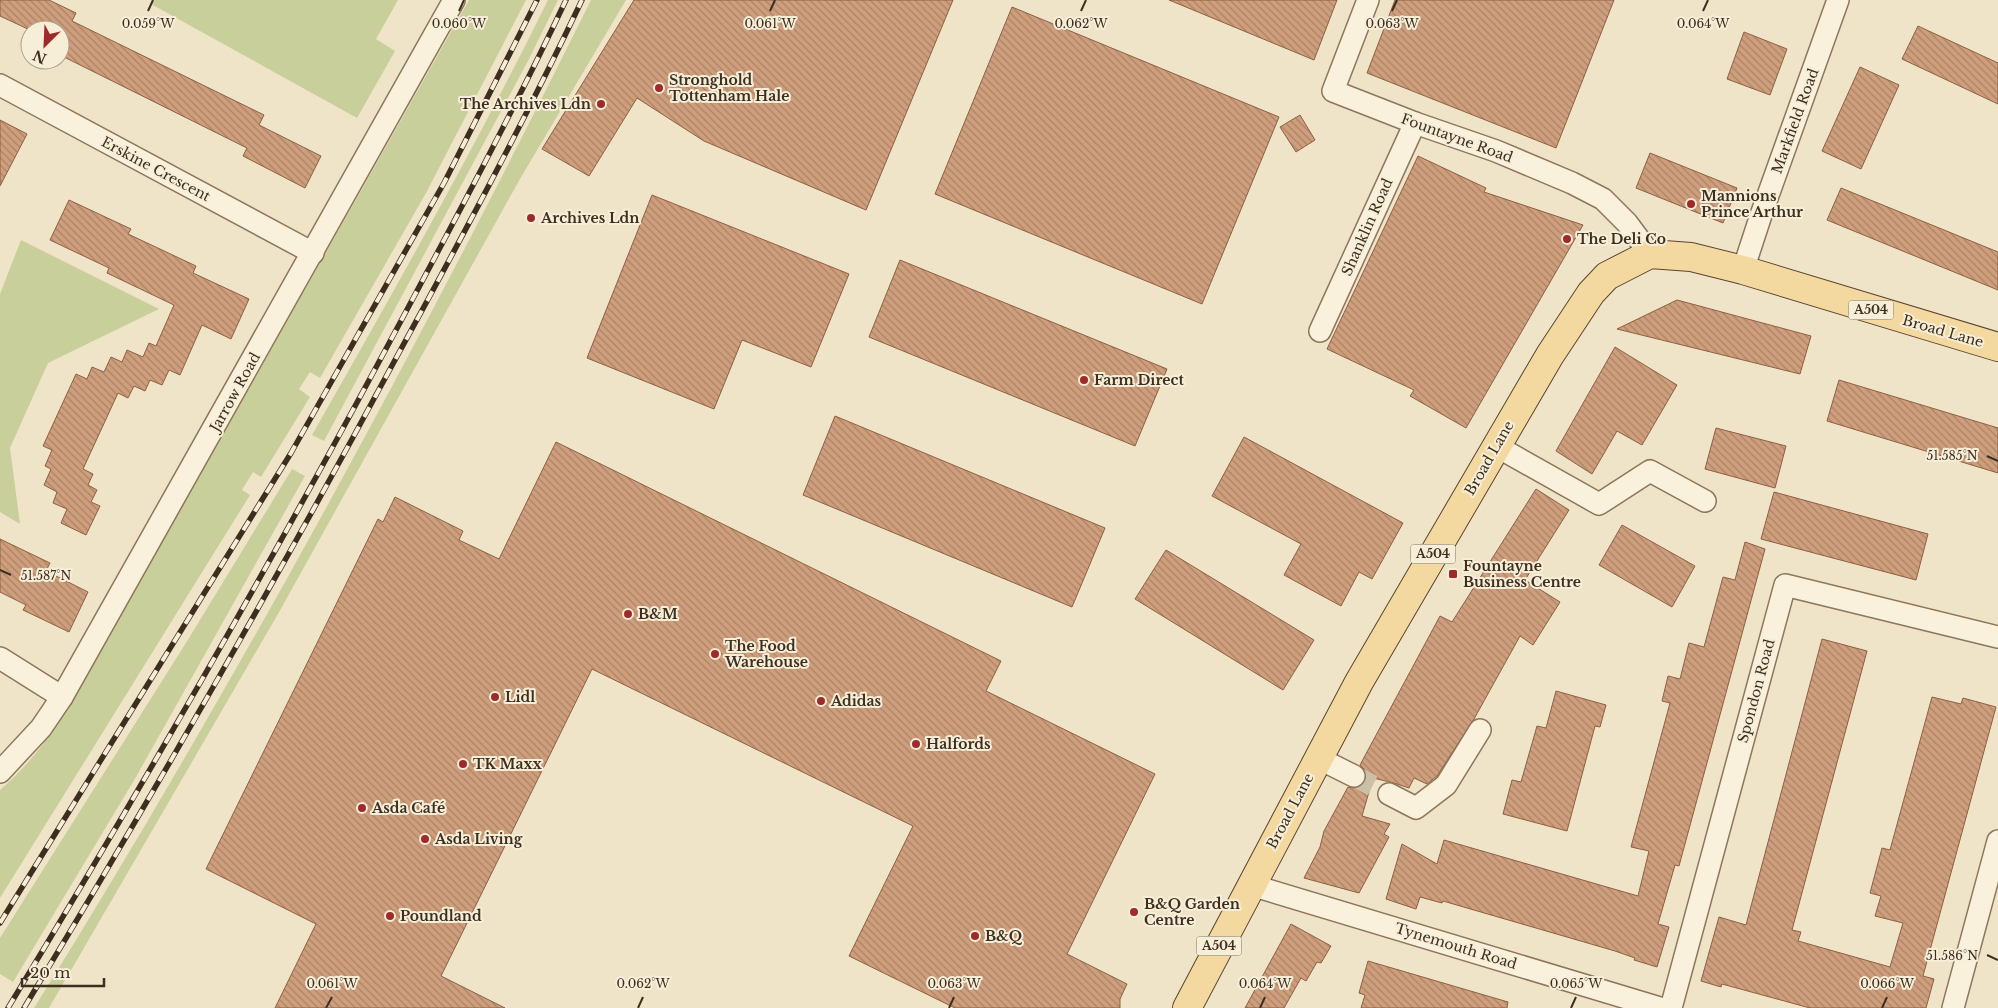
<svg xmlns="http://www.w3.org/2000/svg" width="1998" height="1008" font-family="'Libre Baskerville',serif">
<defs>
<pattern id="building-back-hatch" width="6" height="6" patternUnits="userSpaceOnUse" patternTransform="scale(1.25)"><rect width="6" height="6" fill="#cf9f7d"/><path d="M-1 5l2 2M0 0l6 6M5-1l2 2" fill="none" stroke="#a98266"/></pattern>
</defs>
<rect width="100%" height="100%" fill="#f0e4c8"/>
<g fill="#c9cf9b">
<path d="M 153,0 L 398,0 L 376,39 L 395,51 L 357,118 L 151,4 Z"/>
<path d="M 469,0 L 526,0 L 426,193 L 320,378 L 310,372 L 299,389 L 310,397 L 261,477 L 253,472 L 242,490 L 250,495 L 0,898 L 0,790 C 28,766 50,737 69,706 Z"/>
<path d="M 548,0 L 558,0 L 529,59 L 324,441 L 312,435 C 394,291 475,148 548,0 Z"/>
<path d="M 591,0 L 626,0 L 520,179 L 278,614 L 49,1008 L 34,1008 C 237,682 420,344 591,0 Z"/>
<path d="M 21,240 L 159,309 L 48,363 L 10,448 L 20,524 L 0,512 L 0,294 Z"/>
<path d="M 292,469 L 305,476 L 136,777 L 13,982 L 0,974 L 0,938 L 189,638 Z"/>
</g>
<g fill="url(#building-back-hatch)" stroke="#8d5f41">
<path d="M 0,0 L 49,0 L 76,13 L 72,21 L 264,115 L 259,125 L 321,156 L 305,188 L 243,156 L 247,148 L 60,55 L 60,30 L 30,30 L 0,16 Z"/>
<path d="M 634,0 L 953,0 L 866,210 L 704,141 L 637,98 L 589,176 L 542,149 Z"/>
<path d="M 1169,0 L 1337,0 L 1314,60 Z"/>
<path d="M 1395,0 L 1614,0 L 1556,148 L 1367,73 Z"/>
<path d="M 1012,7 L 1279,117 L 1202,304 L 935,194 Z"/>
<path d="M 1918,26 L 1998,63 L 1998,104 L 1902,59 Z"/>
<path d="M 1744,32 L 1787,49 L 1770,95 L 1727,79 Z"/>
<path d="M 1860,67 L 1899,85 L 1861,169 L 1822,151 Z"/>
<path d="M 1300,115 L 1315,140 L 1296,152 L 1280,127 Z"/>
<path d="M 0,120 L 27,134 L 0,186 Z"/>
<path d="M 1650,153 L 1737,188 L 1723,223 L 1636,188 Z"/>
<path d="M 1418,156 L 1486,188 L 1484,192 L 1583,225 L 1466,428 L 1410,396 L 1414,390 L 1327,349 Z"/>
<path d="M 1841,188 L 1998,252 L 1998,290 L 1827,220 Z"/>
<path d="M 652,195 L 849,274 L 811,367 L 742,340 L 714,409 L 587,358 Z"/>
<path d="M 69,200 L 131,229 L 128,234 L 196,266 L 193,273 L 249,299 L 231,339 L 202,325 L 180,375 L 169,370 L 162,385 L 150,380 L 145,391 L 134,386 L 128,398 L 118,393 L 83,469 L 93,474 L 88,485 L 97,490 L 91,502 L 100,506 L 86,535 L 61,523 L 67,509 L 53,503 L 57,492 L 44,485 L 51,469 L 45,466 L 52,450 L 43,446 L 76,374 L 87,379 L 92,367 L 104,372 L 111,357 L 122,362 L 127,350 L 143,357 L 149,343 L 156,346 L 174,305 L 107,273 L 109,268 L 50,240 Z"/>
<path d="M 900,260 L 1167,369 L 1135,446 L 869,337 Z"/>
<path d="M 1677,300 L 1811,336 L 1800,374 L 1617,329 Z"/>
<path d="M 1615,347 L 1677,385 L 1642,445 L 1617,431 L 1592,474 L 1556,451 Z"/>
<path d="M 1839,380 L 1998,428 L 1998,473 L 1827,421 Z"/>
<path d="M 835,416 L 1105,528 L 1072,607 L 803,495 Z"/>
<path d="M 1716,428 L 1786,446 L 1775,488 L 1705,469 Z"/>
<path d="M 1244,437 L 1403,523 L 1372,579 L 1359,572 L 1341,606 L 1284,575 L 1301,544 L 1212,496 Z"/>
<path d="M 556,442 L 1001,661 L 986,691 L 1155,774 L 1067,954 L 1127,984 L 1120,999 L 1120,1008 L 955,1008 L 849,956 L 913,826 L 592,669 L 441,976 L 505,1008 L 275,1008 L 316,924 L 206,869 L 378,519 L 383,522 L 395,497 L 463,531 L 459,540 L 499,559 Z"/>
<path d="M 1536,489 L 1569,510 L 1525,580 L 1560,602 L 1533,645 L 1520,636 L 1474,719 L 1437,776 L 1427,784 L 1414,778 L 1409,788 L 1394,783 L 1373,778 L 1362,816 L 1390,824 L 1384,834 L 1389,837 L 1359,893 L 1304,878 L 1320,847 L 1324,831 L 1348,787 L 1355,788 L 1360,787 L 1365,782 L 1366,775 L 1365,770 L 1360,765 L 1440,616 L 1452,622 Z"/>
<path d="M 1774,492 L 1928,534 L 1916,580 L 1761,539 Z"/>
<path d="M 1622,525 L 1695,566 L 1672,607 L 1599,565 Z"/>
<path d="M 0,539 L 50,563 L 46,571 L 88,592 L 69,632 L 23,610 L 26,605 L 0,592 Z"/>
<path d="M 1745,542 L 1765,549 L 1679,866 L 1675,865 L 1658,924 L 1669,927 L 1657,967 L 1634,960 L 1635,958 L 1615,951 L 1443,901 L 1442,903 L 1420,897 L 1416,909 L 1386,899 L 1402,844 L 1437,864 L 1444,840 L 1638,896 L 1649,851 L 1631,847 L 1670,703 L 1662,701 L 1668,676 L 1680,679 L 1689,643 L 1704,647 L 1723,577 L 1735,580 Z"/>
<path d="M 1166,550 L 1314,640 L 1283,690 L 1135,599 Z"/>
<path d="M 1822,639 L 1867,651 L 1792,930 L 1801,932 L 1798,941 L 1890,967 L 1903,923 L 1875,916 L 1881,896 L 1870,893 L 1882,848 L 1890,850 L 1932,697 L 1961,704 L 1963,698 L 1996,707 L 1923,976 L 1934,979 L 1926,1008 L 1810,1008 L 1722,984 L 1721,987 L 1701,981 L 1719,917 L 1746,925 Z"/>
<path d="M 1556,691 L 1606,705 L 1600,727 L 1595,726 L 1567,831 L 1503,814 L 1512,780 L 1521,782 L 1537,726 L 1546,728 Z"/>
<path d="M 1291,924 L 1331,946 L 1321,963 L 1317,962 L 1306,981 L 1301,978 L 1284,1008 L 1245,1008 Z"/>
<path d="M 1368,961 L 1508,1002 L 1507,1008 L 1361,1008 L 1365,995 L 1359,993 Z"/>
</g>
<g fill="none" stroke-linecap="round" stroke-linejoin="round">
<path stroke="#ccc0a6" stroke-width="21" stroke-dasharray="21 11" stroke-linecap="butt" d="M 1354,776 L 1389,794"/>
<defs>
<g id="minor">
<path d="M 1368,0 L 1333,91 L 1415,123 L 1496,151 L 1572,183 L 1603,199 L 1627,223 L 1650,254"/>
<path d="M 0,85 L 313,253"/>
<path d="M 1743,270 L 1761,215 L 1838,0"/>
<path d="M 1320,331 L 1415,123"/>
<path d="M 1496,446 L 1599,504 L 1650,471 L 1705,501"/>
<path d="M 0,658 L 62,697"/>
<path d="M 1318,758 L 1354,776"/>
<path d="M 0,772 L 41,728 L 62,697 L 454,0"/>
<path d="M 1389,794 L 1416,808 L 1446,785 L 1480,730"/>
<path d="M 1251,885 L 1660,1008"/>
<path d="M 1671,1008 L 1785,585 L 1998,637"/>
<path d="M 1953,1008 L 1998,841"/>
</g>
<path id="primary" d="M 1187,1008 L 1359,682 L 1550,355 L 1591,293 L 1607,276 L 1650,254 L 1691,257 L 1743,270 L 1998,347"/>
</defs>
<use href="#minor" stroke="#8d765c" stroke-width="24"/>
<use href="#primary" stroke="#5b4430" stroke-width="30"/>
<use href="#minor" stroke="#faf1dc" stroke-width="21"/>
<use href="#primary" stroke="#f3d9a0" stroke-width="28"/>
<defs>
<g id="rail">
<path d="M 0,923 L 291,453 L 444,183 L 537,0"/>
<path d="M 8,1008 C 145,782 277,553 402,319 C 458,214 515,108 566,0"/>
<path d="M 24,1008 C 153,795 277,579 395,360 C 460,241 524,122 582,0"/>
</g>
</defs>
<use href="#rail" stroke="#3d2e20" stroke-width="5.5"/>
<use href="#rail" stroke="#f7eed8" stroke-width="4" stroke-dasharray="11" stroke-linecap="butt"/>
</g>
<path fill="none" stroke="#3d2e20" stroke-width="2" d="M 148,11 L 153,0M 459,11 L 464,0M 770,11 L 775,0M 1081,11 L 1086,0M 1392,11 L 1397,0M 1703,11 L 1708,0M 1987,456 L 1998,461M 0,570 L 11,575M 1987,955 L 1998,960M 326,1008 L 332,997M 638,1008 L 643,997M 949,1008 L 954,997M 1260,1008 L 1265,997M 1571,1008 L 1576,997M 1882,1008 L 1887,997"/>
<g fill="#9e2a2b" stroke="#f7eed8" stroke-width="2">
<circle cx="659" cy="88" r="5"/>
<circle cx="601" cy="104" r="5"/>
<circle cx="1691" cy="204" r="5"/>
<circle cx="531" cy="218" r="5"/>
<circle cx="1567" cy="239" r="5"/>
<circle cx="1084" cy="380" r="5"/>
<rect x="1448" y="569" width="10" height="10" rx="2.5"/>
<circle cx="628" cy="614" r="5"/>
<circle cx="715" cy="654" r="5"/>
<circle cx="495" cy="697" r="5"/>
<circle cx="821" cy="701" r="5"/>
<circle cx="916" cy="744" r="5"/>
<circle cx="463" cy="764" r="5"/>
<circle cx="362" cy="808" r="5"/>
<circle cx="425" cy="839" r="5"/>
<circle cx="1134" cy="912" r="5"/>
<circle cx="390" cy="916" r="5"/>
<circle cx="975" cy="936" r="5"/>
</g>
<g text-anchor="middle" stroke-width="4" stroke-linejoin="round" paint-order="stroke">
<g fill="#f7eed8" stroke="#756857" stroke-width="1">
<rect x="1848.5" y="300.5" width="45" height="19" rx="4"/>
<rect x="1410.5" y="544.5" width="45" height="19" rx="4"/>
<rect x="1196.5" y="936.5" width="45" height="19" rx="4"/>
</g>
<g font-size="12" font-weight="bold" fill="#3d2e20">
<text x="1871" y="314">A504</text>
<text x="1433" y="558">A504</text>
<text x="1219" y="950">A504</text>
</g>
<g font-size="14" font-weight="bold" fill="#3d2e20" stroke="#f7eed8" text-anchor="start">
<text x="669" y="85">Stronghold<tspan x="669" dy="16">Tottenham Hale</tspan></text>
<text x="591" y="109" text-anchor="end">The Archives Ldn</text>
<text x="1701" y="201">Mannions<tspan x="1701" dy="16">Prince Arthur</tspan></text>
<text x="541" y="223">Archives Ldn</text>
<text x="1577" y="244">The Deli Co</text>
<text x="1094" y="385">Farm Direct</text>
<text x="1463" y="571">Fountayne<tspan x="1463" dy="16">Business Centre</tspan></text>
<text x="638" y="619">B&amp;M</text>
<text x="725" y="651">The Food<tspan x="725" dy="16">Warehouse</tspan></text>
<text x="505" y="702">Lidl</text>
<text x="831" y="706">Adidas</text>
<text x="926" y="749">Halfords</text>
<text x="473" y="769">TK Maxx</text>
<text x="372" y="813">Asda Café</text>
<text x="435" y="844">Asda Living</text>
<text x="1144" y="909">B&amp;Q Garden<tspan x="1144" dy="16">Centre</tspan></text>
<text x="400" y="921">Poundland</text>
<text x="985" y="941">B&amp;Q</text>
</g>
<g font-size="14" fill="#3d2e20" stroke="#f7eed8">
<text transform="translate(1795 121) rotate(-70)" y="5">Markfield Road</text>
<text transform="translate(1457 138) rotate(20)" y="5">Fountayne Road</text>
<text transform="translate(156 169) rotate(28)" y="5">Erskine Crescent</text>
<text transform="translate(1367 227) rotate(-66)" y="5">Shanklin Road</text>
<text transform="translate(1943 331) rotate(16)" y="5">Broad Lane</text>
<text transform="translate(235 392) rotate(-61)" y="5">Jarrow Road</text>
<text transform="translate(1489 458) rotate(-60)" y="5">Broad Lane</text>
<text transform="translate(1756 691) rotate(-75)" y="5">Spondon Road</text>
<text transform="translate(1290 811) rotate(-62)" y="5">Broad Lane</text>
<text transform="translate(1456 946) rotate(17)" y="5">Tynemouth Road</text>
</g>
</g>
<g font-size="12" text-anchor="middle" fill="#3d2e20" stroke="#f7eed8" stroke-width="4" stroke-linejoin="round" paint-order="stroke">
<text x="148" y="28">0.059°W</text>
<text x="459" y="28">0.060°W</text>
<text x="770" y="28">0.061°W</text>
<text x="1081" y="28">0.062°W</text>
<text x="1392" y="28">0.063°W</text>
<text x="1703" y="28">0.064°W</text>
<text x="1952" y="460">51.585°N</text>
<text x="46" y="580">51.587°N</text>
<text x="1952" y="960">51.586°N</text>
<text x="332" y="988">0.061°W</text>
<text x="643" y="988">0.062°W</text>
<text x="954" y="988">0.063°W</text>
<text x="1265" y="988">0.064°W</text>
<text x="1576" y="988">0.065°W</text>
<text x="1887" y="988">0.066°W</text>
</g>
<g transform="translate(45 45) rotate(204)"><circle r="24" fill="#f7eed8" stroke="#ada18e"/>
<path d="M0-4L9 19L0 12L-9 19Z" fill="#9e2a2b"/>
<text y="-8" font-size="14" font-weight="bold" text-anchor="middle" fill="#3d2e20">N</text>
</g>
<path d="M22 978v8h82v-8" fill="none" stroke="#3d2e20" stroke-width="2.5"/>
<text x="30" y="978" font-size="15" fill="#3d2e20" stroke="#f7eed8" stroke-width="4" paint-order="stroke">20 m</text>
</svg>
